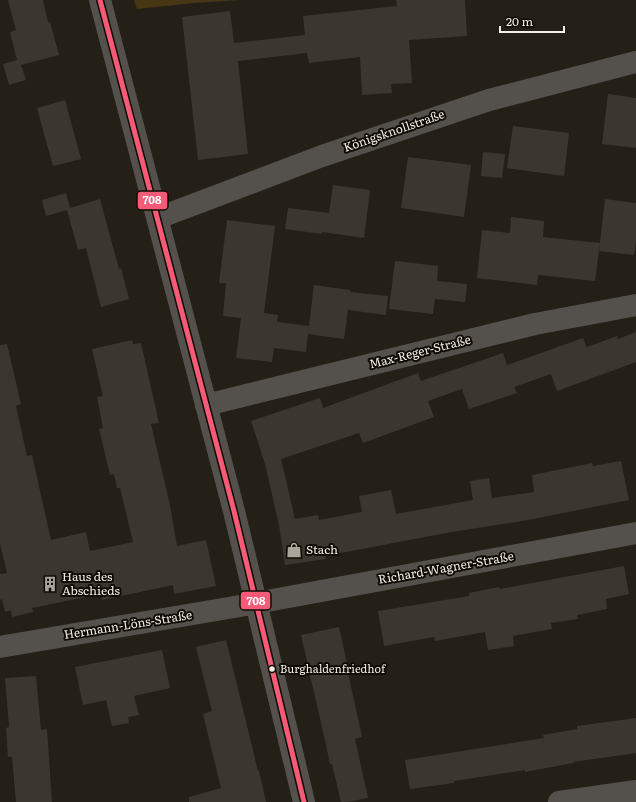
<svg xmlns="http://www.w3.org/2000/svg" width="636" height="802" font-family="Literata,serif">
<rect width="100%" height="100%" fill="#242017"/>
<path fill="#483714" d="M 134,0 L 239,0 L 194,3 L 137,9 Z"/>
<g fill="#3b372e">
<path d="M 8,0 L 43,0 L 48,22 L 50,22 L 59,55 L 21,65 L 26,80 L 9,85 L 3,64 L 17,60 L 10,32 L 16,30 Z"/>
<path d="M 396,0 L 465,0 L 467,36 L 409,40 L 412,83 L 391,84 L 392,93 L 362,95 L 360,57 L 309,63 L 307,53 L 238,61 L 248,154 L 198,160 L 182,17 L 230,11 L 234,43 L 305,35 L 303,16 L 397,6 Z"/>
<path d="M 608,94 L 636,98 L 636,148 L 602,144 Z"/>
<path d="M 65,100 L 81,159 L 53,166 L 37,108 Z"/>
<path d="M 513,126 L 569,133 L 564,176 L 507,168 Z"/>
<path d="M 483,152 L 505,154 L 502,178 L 481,176 Z"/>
<path d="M 408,157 L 471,165 L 464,217 L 401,208 Z"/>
<path d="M 333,185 L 370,190 L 364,238 L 322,232 L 322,234 L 285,229 L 288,208 L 329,213 Z"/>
<path d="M 66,193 L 70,208 L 100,199 L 119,269 L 121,268 L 129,299 L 101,307 L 86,248 L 78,250 L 67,210 L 46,216 L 42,200 Z"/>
<path d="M 605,199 L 636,203 L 636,240 L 634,255 L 599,251 Z"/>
<path d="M 511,217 L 544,221 L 543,237 L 600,243 L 595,281 L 538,275 L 537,285 L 477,278 L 482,230 L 510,233 Z"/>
<path d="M 227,220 L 275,226 L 264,313 L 278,315 L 277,322 L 309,326 L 306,352 L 274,348 L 272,362 L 236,358 L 241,318 L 223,316 L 226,283 L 219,283 Z"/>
<path d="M 395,261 L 438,266 L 437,281 L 467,284 L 465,302 L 435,299 L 433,314 L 389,309 Z"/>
<path d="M 314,285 L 350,290 L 350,292 L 388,296 L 386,315 L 348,310 L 344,339 L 308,334 Z"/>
<path d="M 636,332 L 636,362 L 557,391 L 551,374 L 514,387 L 517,393 L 469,409 L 462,389 L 428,401 L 434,417 L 363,443 L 359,433 L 281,459 L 295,519 L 318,515 L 319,520 L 362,512 L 359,496 L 391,490 L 396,514 L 473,500 L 470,481 L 489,478 L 492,498 L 534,492 L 532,475 L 592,463 L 593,466 L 621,461 L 629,500 L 528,520 L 446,533 L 325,556 L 326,559 L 285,565 L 279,525 L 265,464 L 251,421 L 320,398 L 323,408 L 418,373 L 421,381 L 503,353 L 507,365 L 583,338 L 587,347 L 617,336 L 618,339 Z"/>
<path d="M 132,340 L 133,344 L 141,343 L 159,423 L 151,424 L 170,505 L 177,546 L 206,540 L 216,586 L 174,594 L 173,585 L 102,600 L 101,594 L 32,608 L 33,612 L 12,617 L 11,610 L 5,612 L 2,599 L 0,600 L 0,574 L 7,573 L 0,544 L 0,345 L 7,344 L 21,404 L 16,406 L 27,456 L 32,455 L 51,540 L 86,532 L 90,551 L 133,542 L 120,488 L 117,488 L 114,474 L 110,475 L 99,429 L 103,428 L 97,397 L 103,396 L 92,349 Z"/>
<path d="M 624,566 L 629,594 L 606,599 L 607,609 L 577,615 L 578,619 L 551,623 L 552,629 L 513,636 L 514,646 L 488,650 L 485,632 L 435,641 L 434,637 L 384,646 L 378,611 L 469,596 L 469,593 L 499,587 L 500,589 Z"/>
<path d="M 339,627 L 348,668 L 347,668 L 362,737 L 355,739 L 368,798 L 347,802 L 341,802 L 332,764 L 330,764 L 326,745 L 301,635 Z"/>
<path d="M 226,640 L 258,771 L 259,771 L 266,802 L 189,802 L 189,797 L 221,788 L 203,714 L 212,711 L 196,647 Z"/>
<path d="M 162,650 L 170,688 L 134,696 L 139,715 L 128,717 L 129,723 L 112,726 L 106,700 L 83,705 L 75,667 Z"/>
<path d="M 36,676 L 41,730 L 47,729 L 52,802 L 16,802 L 12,757 L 8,757 L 6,728 L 9,727 L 5,678 Z"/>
<path d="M 636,718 L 636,753 L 573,762 L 573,763 L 525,772 L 525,770 L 454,781 L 454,783 L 410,789 L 405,760 L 544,738 L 543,735 L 577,729 L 577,726 Z"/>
</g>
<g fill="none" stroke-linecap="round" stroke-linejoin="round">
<g stroke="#54514d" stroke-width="22">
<path d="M 158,218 L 322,156 L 489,100 L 636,62"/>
<path d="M 206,405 L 535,324 L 636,305"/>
<path d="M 0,647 L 240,606 L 636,533"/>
<path d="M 559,802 L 636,791"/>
</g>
<path stroke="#54514d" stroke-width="22" d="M 100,0 L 234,511 L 304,802"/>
<defs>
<path id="bus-1" d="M 100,0 L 234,511 L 304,802"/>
</defs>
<use href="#bus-1" stroke="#0f0c05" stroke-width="8"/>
<use href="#bus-1" stroke="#f75a77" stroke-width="5"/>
</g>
<defs>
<symbol id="shop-bare" viewBox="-9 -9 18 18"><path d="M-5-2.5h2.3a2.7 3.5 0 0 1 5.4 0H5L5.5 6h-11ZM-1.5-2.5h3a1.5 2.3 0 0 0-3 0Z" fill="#aba59b" stroke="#0f0c05" stroke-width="2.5" paint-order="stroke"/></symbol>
<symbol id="building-bare" viewBox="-9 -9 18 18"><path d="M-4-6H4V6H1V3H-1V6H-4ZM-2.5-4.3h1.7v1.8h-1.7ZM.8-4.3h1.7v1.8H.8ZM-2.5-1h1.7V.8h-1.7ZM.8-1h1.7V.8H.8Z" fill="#aba59b" stroke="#0f0c05" stroke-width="2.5" paint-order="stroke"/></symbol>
</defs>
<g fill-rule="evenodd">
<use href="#shop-bare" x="283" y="539" width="22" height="22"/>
<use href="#building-bare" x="39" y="573" width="22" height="22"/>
</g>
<circle fill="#f3ede2" stroke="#0f0c05" stroke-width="1.5" cx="272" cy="669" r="3.5"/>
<g text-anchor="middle" stroke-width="4" stroke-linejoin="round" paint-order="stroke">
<g font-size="11" fill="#f3ede2" stroke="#0f0c05" text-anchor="start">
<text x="280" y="673">Burghaldenfriedhof</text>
</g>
<g font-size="12" fill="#f3ede2" stroke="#0f0c05">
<text transform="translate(394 131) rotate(-19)" y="4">Königsknollstraße</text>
<text transform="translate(420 352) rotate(-14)" y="4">Max-Reger-Straße</text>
<text transform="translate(446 568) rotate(-10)" y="4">Richard-Wagner-Straße</text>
<text transform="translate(128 625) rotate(-9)" y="4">Hermann-Löns-Straße</text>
</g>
<g font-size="12" fill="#f3ede2" stroke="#0f0c05" text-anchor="start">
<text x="306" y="554">Stach</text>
<text x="62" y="581">Haus des<tspan x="62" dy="14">Abschieds</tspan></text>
</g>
</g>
<g stroke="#0f0c05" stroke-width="1.5">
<rect x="137" y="191" width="31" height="19" rx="4" fill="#f75a77"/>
<rect x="240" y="591" width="31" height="19" rx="4" fill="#f75a77"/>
</g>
<g font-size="11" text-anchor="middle" font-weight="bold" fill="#fff">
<text x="152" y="204">708</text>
<text x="256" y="605">708</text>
</g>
<path d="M500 26v6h64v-6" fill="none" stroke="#f3ede2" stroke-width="2"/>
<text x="506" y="26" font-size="12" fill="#f3ede2" stroke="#0f0c05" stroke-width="3" paint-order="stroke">20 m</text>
</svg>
